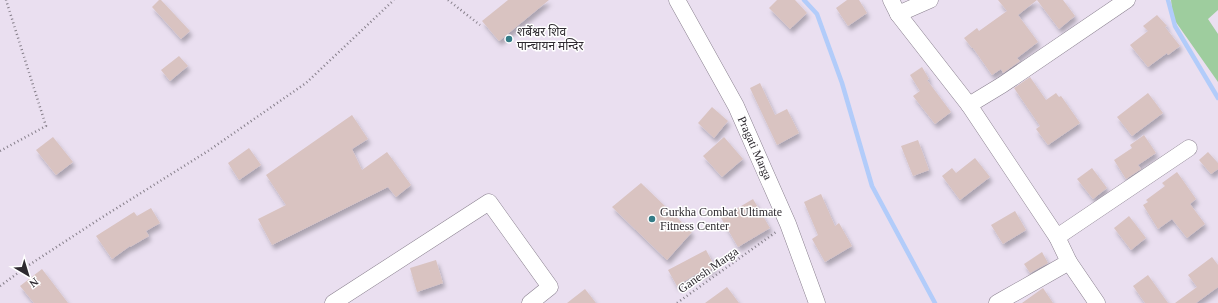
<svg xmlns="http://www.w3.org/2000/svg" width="1218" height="303" font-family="'Times New Roman','Noto Sans Devanagari',serif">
<defs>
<filter id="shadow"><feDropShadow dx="2.5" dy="4.5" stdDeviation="2" flood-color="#0004"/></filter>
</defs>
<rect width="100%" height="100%" fill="#eadff0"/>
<path fill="#9ecd9e" d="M 1171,0 L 1218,0 L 1218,10 L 1208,19 L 1218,34 L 1218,82 L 1173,18 Z"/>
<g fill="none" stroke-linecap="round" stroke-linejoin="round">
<g stroke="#b2ccfa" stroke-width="4.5">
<path d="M 804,0 L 817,14 L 842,83 L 872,186 L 935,303"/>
<path d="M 1168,0 L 1175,26 L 1218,98"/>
</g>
</g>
<g fill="#d9c3c1" filter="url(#shadow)">
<path d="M 159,0 L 161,0 L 190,31 L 181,39 L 152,7 Z"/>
<path d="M 508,0 L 549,0 L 499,41 L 482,21 Z"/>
<path d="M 777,0 L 795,0 L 807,13 L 790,29 L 769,8 Z"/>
<path d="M 847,0 L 859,0 L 867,13 L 848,26 L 836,8 Z"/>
<path d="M 998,0 L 1063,0 L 1075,16 L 1059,29 L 1037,0 L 1018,15 L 1038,42 L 1017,58 L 1020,61 L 1003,73 L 1001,69 L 992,75 L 973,48 L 972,48 L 964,38 L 977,28 L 979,31 L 1007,11 Z"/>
<path d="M 1157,15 L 1167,26 L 1165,27 L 1180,46 L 1168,55 L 1167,53 L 1148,67 L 1130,45 L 1148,31 L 1143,26 Z"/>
<path d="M 179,56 L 188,66 L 170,81 L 161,70 Z"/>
<path d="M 922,67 L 929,79 L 927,80 L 951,112 L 935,124 L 913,96 L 920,91 L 910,75 Z"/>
<path d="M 1030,77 L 1046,100 L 1056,93 L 1059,97 L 1061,96 L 1080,123 L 1048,145 L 1036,129 L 1040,126 L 1014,88 Z"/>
<path d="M 760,83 L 775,115 L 787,109 L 799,133 L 777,145 L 750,88 Z"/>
<path d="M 1148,93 L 1163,113 L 1132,136 L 1117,117 Z"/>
<path d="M 712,107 L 728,121 L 714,138 L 698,123 Z"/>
<path d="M 352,115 L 368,139 L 352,149 L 362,170 L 387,152 L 411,185 L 396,197 L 388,187 L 272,245 L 258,219 L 286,205 L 266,175 Z"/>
<path d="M 1144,135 L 1156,153 L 1138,165 L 1141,169 L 1126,179 L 1114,160 L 1132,148 L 1130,145 Z"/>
<path d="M 53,137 L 73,162 L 56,175 L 36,150 Z"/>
<path d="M 724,137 L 743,159 L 722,177 L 703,156 Z"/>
<path d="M 918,140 L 929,170 L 913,176 L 901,146 Z"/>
<path d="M 249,148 L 261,165 L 239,180 L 228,163 Z"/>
<path d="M 1208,152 L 1218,163 L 1218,169 L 1211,174 L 1199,160 Z"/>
<path d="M 975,158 L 990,177 L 960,200 L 942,176 L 952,168 L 956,173 Z"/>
<path d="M 1092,168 L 1107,188 L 1093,199 L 1077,179 Z"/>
<path d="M 1177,172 L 1196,199 L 1190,204 L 1205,224 L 1187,238 L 1172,219 L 1158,229 L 1143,205 L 1148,202 L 1146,200 L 1165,186 L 1162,183 Z"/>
<path d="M 641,183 L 692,232 L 667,260 L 612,207 Z"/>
<path d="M 821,194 L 835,226 L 839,223 L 852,246 L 825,262 L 812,239 L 818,235 L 804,202 Z"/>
<path d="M 753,199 L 770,228 L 738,247 L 721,218 Z"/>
<path d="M 151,208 L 160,223 L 146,231 L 149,236 L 130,247 L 130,246 L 112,259 L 96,236 L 134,212 L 137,216 Z"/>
<path d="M 1015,211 L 1026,230 L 1003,244 L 991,225 Z"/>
<path d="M 1129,216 L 1146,238 L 1131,250 L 1114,228 Z"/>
<path d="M 706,250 L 715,267 L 699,275 L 698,273 L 677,286 L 668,270 Z"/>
<path d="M 1042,252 L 1048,263 L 1030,273 L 1024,264 Z"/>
<path d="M 1212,257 L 1218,265 L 1218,287 L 1196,303 L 1175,303 L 1197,287 L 1188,275 Z"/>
<path d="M 436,260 L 443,283 L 417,292 L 410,268 Z"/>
<path d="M 42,269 L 68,303 L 34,303 L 20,286 Z"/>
<path d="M 1148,275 L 1168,303 L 1145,303 L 1133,286 Z"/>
<path d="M 727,287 L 739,303 L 705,303 Z"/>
<path d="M 1043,288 L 1053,303 L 1022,303 Z"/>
<path d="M 585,289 L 596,303 L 567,303 Z"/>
</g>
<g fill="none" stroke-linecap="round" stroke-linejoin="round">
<defs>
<g id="street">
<path d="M 677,0 L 736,106 L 788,224 L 817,303"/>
<path d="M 891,0 L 898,14 L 969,105 L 1057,237 L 1069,262 L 1097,303"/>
<path d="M 898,14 L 930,0"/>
<path d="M 969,105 L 1002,85 L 1127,0"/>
<path d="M 1057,237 L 1189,148"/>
<path d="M 333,303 L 489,202 L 550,287 L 530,303"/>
<path d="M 997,303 L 1069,262"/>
</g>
</defs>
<use href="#street" stroke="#8a808f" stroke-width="17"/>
<g stroke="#867f8a" stroke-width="2.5" stroke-dasharray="1 3" stroke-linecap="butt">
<path d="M 448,0 L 480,25"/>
<path d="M 0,151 L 46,126 L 6,0"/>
<path d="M 0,286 L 29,265 L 101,218 L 208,151 L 306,83 L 394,0"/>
<path d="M 677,303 L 776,232"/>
</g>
<use href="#street" stroke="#fff" stroke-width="16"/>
</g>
<g fill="#357c87" stroke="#fff" stroke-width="1.5">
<circle cx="509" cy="39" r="4"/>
<circle cx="652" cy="219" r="4"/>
</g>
<g text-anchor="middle" stroke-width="3" stroke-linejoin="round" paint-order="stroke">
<g font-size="12" fill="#2e2a30" stroke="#fff" text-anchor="start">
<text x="517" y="36">शर्बेश्वर शिव<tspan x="517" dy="14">पान्चायन मन्दिर</tspan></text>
<text x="660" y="216">Gurkha Combat Ultimate<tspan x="660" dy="14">Fitness Center</tspan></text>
</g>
<g font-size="12" fill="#2e2a30" stroke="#fff">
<text transform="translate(755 148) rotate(66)" y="4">Pragati Marga</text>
<text transform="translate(708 270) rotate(-35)" y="4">Ganesh Marga</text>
</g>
</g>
<g transform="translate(28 275) rotate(142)" stroke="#ffffff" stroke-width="3" paint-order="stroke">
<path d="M0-3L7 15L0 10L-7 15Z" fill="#2e2a30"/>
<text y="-6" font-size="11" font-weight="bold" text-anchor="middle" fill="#2e2a30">N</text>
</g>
</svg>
